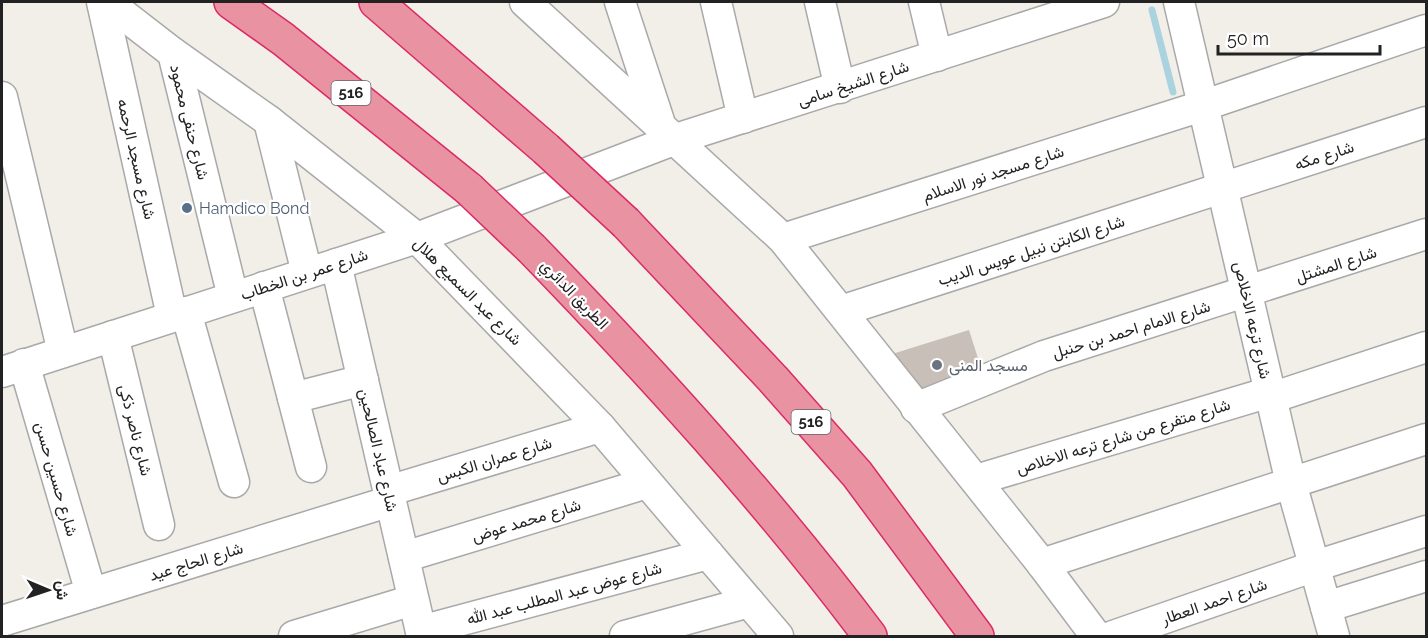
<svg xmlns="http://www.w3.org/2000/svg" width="1428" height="638" font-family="Raleway,Vazirmatn,sans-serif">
<rect width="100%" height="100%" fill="#f2efe9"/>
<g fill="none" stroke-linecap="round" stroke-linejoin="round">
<path stroke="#aad3df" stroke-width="7" d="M 1152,10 L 1173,92"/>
</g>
<path fill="#c7bfb8" d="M 969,330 L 983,374 L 915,396 L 889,355 Z"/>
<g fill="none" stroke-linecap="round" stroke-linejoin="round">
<defs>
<g id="minor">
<path d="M 102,2 L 172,316"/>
<path d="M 107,2 L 173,53 L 269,121 L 417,238 L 600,427 L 778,636"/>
<path d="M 525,2 L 783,239 L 1042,564 L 1096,636"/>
<path d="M 620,2 L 659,121"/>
<path d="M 716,2 L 743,118"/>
<path d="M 820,2 L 840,88"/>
<path d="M 924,2 L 937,56"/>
<path d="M 1179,2 L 1291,483 L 1334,636"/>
<path d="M 173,53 L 233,297"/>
<path d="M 2,97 L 63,352"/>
<path d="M 269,121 L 307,273"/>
<path d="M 783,239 L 1202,106 L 1426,30"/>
<path d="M 336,264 L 422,636"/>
<path d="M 264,287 L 311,467"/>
<path d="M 841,311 L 1426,122"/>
<path d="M 186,312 L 234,482"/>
<path d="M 113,336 L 159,525"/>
<path d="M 24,364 L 91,593"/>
<path d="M 2,372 L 417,238 L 676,139 L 1104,2"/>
<path d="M 293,398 L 363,380"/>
<path d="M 1271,398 L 1426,347"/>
<path d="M 916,408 L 1044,356 L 1426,234"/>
<path d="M 976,480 L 1270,392"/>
<path d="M 388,491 L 600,427"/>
<path d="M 404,557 L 647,483"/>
<path d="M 1042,564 L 1426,439"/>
<path d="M 1326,607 L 1426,576"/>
<path d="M 2,621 L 391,501"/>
<path d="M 421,631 L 708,554"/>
<path d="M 294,636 L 413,600"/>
<path d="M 625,636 L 749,602"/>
<path d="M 1113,636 L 1315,566 L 1426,531"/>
</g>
<g id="highway">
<path d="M 231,2 L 283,39 L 469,189"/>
<path d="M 376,2 L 546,149"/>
<path d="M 626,223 L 773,379 L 857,474 L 977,636"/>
<path d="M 532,249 C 652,373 767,499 870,636"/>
</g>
</defs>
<use href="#minor" stroke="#a9a9a9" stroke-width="33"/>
<use href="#highway" stroke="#dc2a67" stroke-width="36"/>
<use href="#minor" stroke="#fff" stroke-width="30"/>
<use href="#highway" stroke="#e892a2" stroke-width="33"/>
<defs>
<g id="highway-bridge">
<path d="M 546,149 L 626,223"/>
<path d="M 469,189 L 532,249"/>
</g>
</defs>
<use href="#highway-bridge" stroke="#dc2a67" stroke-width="36" stroke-linecap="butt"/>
<use href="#highway-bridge" stroke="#e892a2" stroke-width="33"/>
</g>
<circle fill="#5c6f8a" stroke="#fff" stroke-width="2" cx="187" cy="208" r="6"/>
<circle fill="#6b7280" stroke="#fff" stroke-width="2" cx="937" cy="365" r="6"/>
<g text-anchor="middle" stroke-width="4.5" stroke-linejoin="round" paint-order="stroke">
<g fill="#fff" stroke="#646464" stroke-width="1.5">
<rect x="331.5" y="81" width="39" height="24" rx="4.5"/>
<rect x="791.5" y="410" width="39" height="24" rx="4.5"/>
</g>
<g font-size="15" font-weight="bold" fill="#222">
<text x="351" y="98">516</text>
<text x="811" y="427">516</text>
</g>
<g font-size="16" fill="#222" stroke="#fff">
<text transform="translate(853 83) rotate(-18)" y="6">شارع الشيخ سامى</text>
<text transform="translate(190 122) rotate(76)" y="6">شارع حنفى محمود</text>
<text transform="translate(1324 155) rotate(-18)" y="6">شارع مكه</text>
<text transform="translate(137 159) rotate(77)" y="6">شارع مسجد الرحمه</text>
<text transform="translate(993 173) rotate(-18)" y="6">شارع مسجد نور الاسلام</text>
<text transform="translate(1031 250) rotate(-18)" y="6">شارع الكابتن نبيل عويس الديب</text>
<text transform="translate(1336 264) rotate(-18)" y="6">شارع المشتل</text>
<text transform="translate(304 274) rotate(-18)" y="6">شارع عمر بن الخطاب</text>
<text transform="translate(468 291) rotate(45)" y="6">شارع عبد السميع هلال</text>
<text transform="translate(575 294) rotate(46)" y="6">الطريق الدائري</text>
<text transform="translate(1253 320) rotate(77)" y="6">شارع ترعه الاخلاص</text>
<text transform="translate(1131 329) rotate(-17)" y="6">شارع الامام احمد بن حنبل</text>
<text transform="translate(136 430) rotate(76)" y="6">شارع ناصر ذكى</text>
<text transform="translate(1123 436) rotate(-17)" y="6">شارع متفرع من شارع ترعه الاخلاص</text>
<text transform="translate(379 450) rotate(77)" y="6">شارع عباد الصالحين</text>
<text transform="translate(494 459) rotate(-17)" y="6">شارع عمران الكبس</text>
<text transform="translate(57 479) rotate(74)" y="6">شارع حسين حسن</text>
<text transform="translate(526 520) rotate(-17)" y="6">شارع محمد عوض</text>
<text transform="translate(196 561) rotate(-17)" y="6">شارع الحاج عيد</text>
<text transform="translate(564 593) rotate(-15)" y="6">شارع عوض عبد المطلب عبد الله</text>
<text transform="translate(1214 601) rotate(-19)" y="6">شارع احمد العطار</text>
</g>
<g font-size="16" fill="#4e5e75" stroke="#fff" text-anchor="start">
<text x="199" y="214">Hamdico Bond</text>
</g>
<g font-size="16" fill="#5b616d" stroke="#fff" text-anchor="start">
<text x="949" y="371">مسجد المنى</text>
</g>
</g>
<rect width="1428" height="638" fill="none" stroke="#222222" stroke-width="6"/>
<g transform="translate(48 590) rotate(92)" stroke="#ffffff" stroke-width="4.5" paint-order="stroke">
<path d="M0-4.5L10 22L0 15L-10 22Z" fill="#222222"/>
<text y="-9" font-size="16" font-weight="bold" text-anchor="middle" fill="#222222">ش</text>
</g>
<path d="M1218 45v9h162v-9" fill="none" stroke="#222222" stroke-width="3"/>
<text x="1227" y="45" font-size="18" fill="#222222" stroke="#ffffff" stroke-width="4.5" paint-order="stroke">50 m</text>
</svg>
